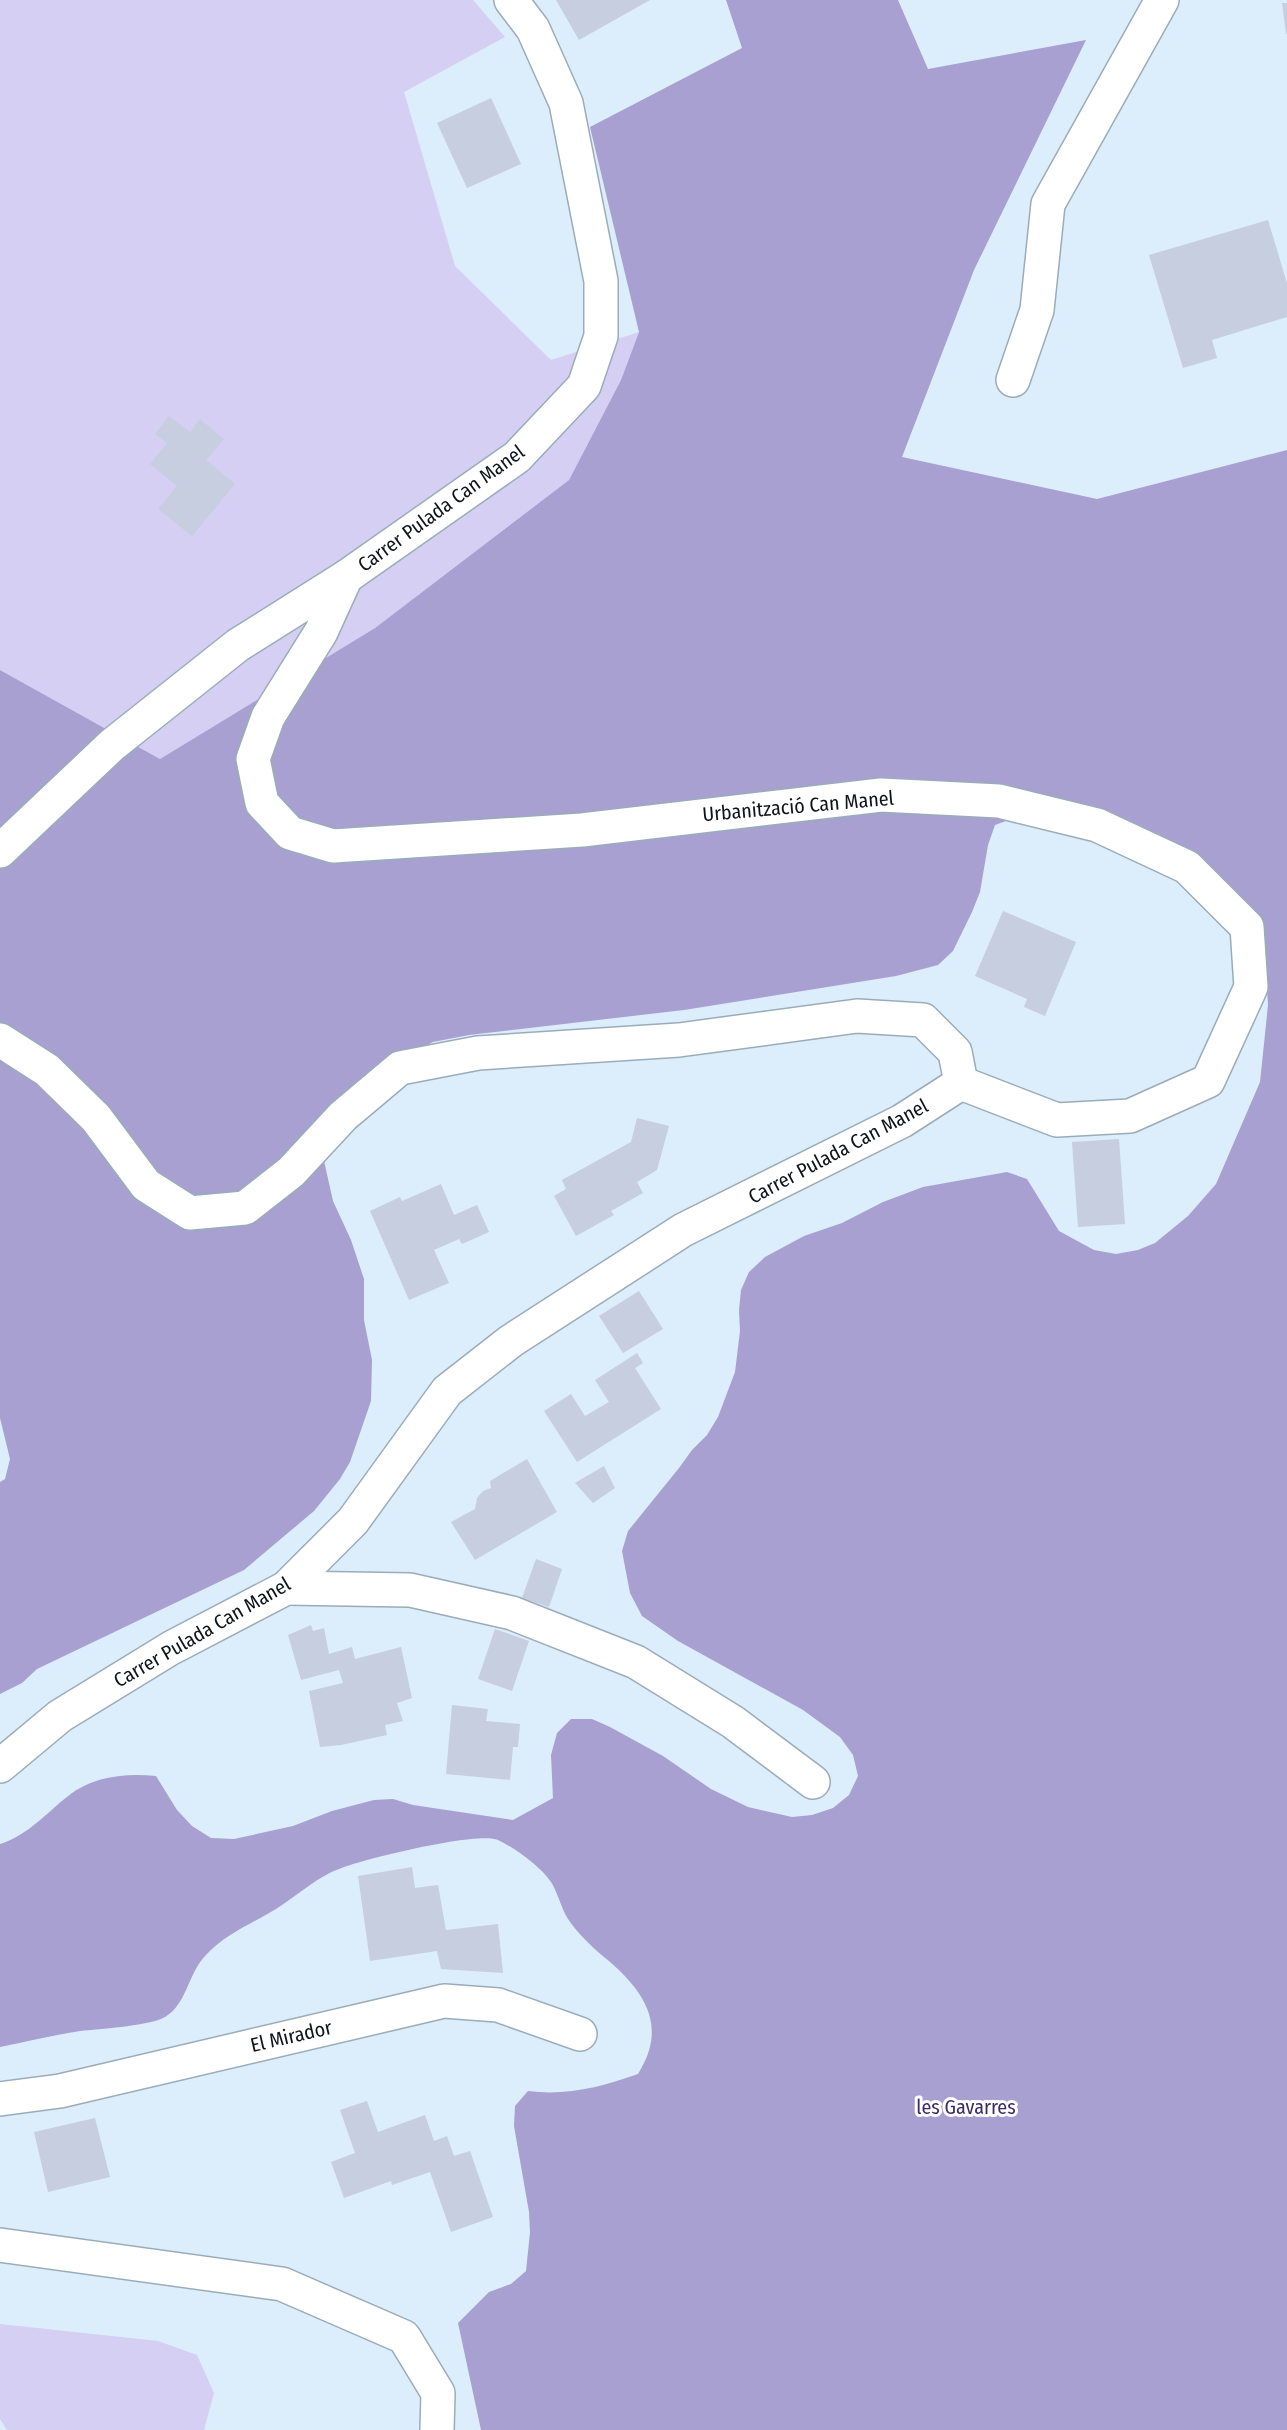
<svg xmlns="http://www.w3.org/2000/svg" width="1287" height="2430" font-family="'Fira Sans Condensed',sans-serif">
<rect width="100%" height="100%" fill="#dcedfc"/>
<g fill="#d5cff3">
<path d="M 0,0 L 473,0 L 505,37 L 404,92 L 455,266 L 551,360 L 639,332 L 621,380 L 569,480 L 375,628 L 160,759 L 0,670 Z"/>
<path d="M 0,2324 L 158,2341 L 197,2355 L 214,2393 L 204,2430 L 7,2430 L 0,2419 Z"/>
</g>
<path fill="#a8a0d1" d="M 726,0 L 898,0 L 928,69 L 1086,40 L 974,270 L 902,457 L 1097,499 L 1287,450 L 1287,2430 L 481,2430 L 458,2323 L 489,2292 L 511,2284 L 526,2271 L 530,2232 L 529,2212 L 514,2126 L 515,2106 L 528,2091 C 567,2096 601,2087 638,2074 C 667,2028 647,1994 609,1961 C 594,1949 579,1935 568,1919 C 561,1908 558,1893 551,1882 C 541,1867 515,1848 498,1840 C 478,1831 363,1859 339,1869 C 319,1876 300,1893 282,1905 C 257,1922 227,1932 206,1955 C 187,1974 187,2008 161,2019 C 143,2026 100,2029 80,2031 C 53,2035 26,2042 0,2047 L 0,1844 C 29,1835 48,1811 72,1793 C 96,1776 127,1773 156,1776 L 177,1810 L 192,1826 L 211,1838 L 234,1839 L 293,1826 L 332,1811 L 374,1800 L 393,1799 L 413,1805 L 513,1820 L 553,1798 L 551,1755 L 557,1733 L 571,1719 L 592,1719 L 610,1727 L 663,1756 L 711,1789 L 748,1807 L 792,1817 L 812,1815 L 833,1808 L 849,1795 L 858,1776 L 853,1755 L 840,1737 L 803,1710 L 678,1641 L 642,1616 L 630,1593 L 622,1551 L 628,1531 L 679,1468 L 692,1450 L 707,1435 L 718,1417 L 735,1372 L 740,1331 L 739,1310 L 741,1290 L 749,1272 L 765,1257 L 804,1236 L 842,1223 L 883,1202 L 923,1187 L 1007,1172 L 1027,1179 L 1059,1231 L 1094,1250 L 1116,1254 L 1138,1250 L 1155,1243 L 1188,1216 L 1216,1184 L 1260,1082 L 1268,1005 L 1263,927 L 1063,800 L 995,825 L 988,845 L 980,892 L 972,912 L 953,951 L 938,965 L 896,976 L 684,1010 L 469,1035 L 433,1042 L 415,1052 L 316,1125 L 333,1201 L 351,1240 L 364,1279 L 364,1320 L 372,1360 L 371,1401 L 350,1462 L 340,1479 L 314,1511 L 244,1570 L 37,1669 L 22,1683 L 0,1694 L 0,1482 L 5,1479 L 10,1459 L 0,1418 L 0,670 L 160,759 L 375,628 L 569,480 L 621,380 L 639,332 L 590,127 L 742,48 Z"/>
<g fill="#c6cee0">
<path d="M 556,0 L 650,0 L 579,40 Z"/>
<path d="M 1282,3 L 1287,3 L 1287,34 L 1286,34 Z"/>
<path d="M 491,98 L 521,164 L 467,188 L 437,123 Z"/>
<path d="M 1268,220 L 1287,283 L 1287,317 L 1212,340 L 1217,358 L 1183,368 L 1149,255 Z"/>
<path d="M 169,416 L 190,432 L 200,419 L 224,439 L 206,460 L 235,484 L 192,536 L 158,509 L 177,486 L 150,464 L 167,443 L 155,434 Z"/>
<path d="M 1003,911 L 1076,942 L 1045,1016 L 1024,1007 L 1027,999 L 975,976 Z"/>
<path d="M 637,1118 L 669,1126 L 657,1170 L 637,1182 L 643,1193 L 611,1211 L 614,1215 L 576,1236 L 554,1196 L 566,1189 L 562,1180 L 631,1142 Z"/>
<path d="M 1119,1139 L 1125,1224 L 1078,1227 L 1072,1142 Z"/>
<path d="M 441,1184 L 454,1215 L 477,1205 L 489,1232 L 462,1244 L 459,1239 L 434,1250 L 449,1283 L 409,1300 L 370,1211 L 400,1197 L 402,1201 Z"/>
<path d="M 639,1291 L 663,1329 L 623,1353 L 599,1316 Z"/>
<path d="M 637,1353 L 643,1363 L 635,1368 L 661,1409 L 577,1462 L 544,1411 L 571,1394 L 585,1416 L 609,1402 L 595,1380 Z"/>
<path d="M 527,1459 L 557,1512 L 475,1560 L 451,1522 L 475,1509 L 477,1498 L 483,1491 L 491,1488 L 490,1481 Z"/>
<path d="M 604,1466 L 615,1488 L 593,1503 L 575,1483 Z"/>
<path d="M 536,1559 L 562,1569 L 549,1607 L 522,1598 Z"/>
<path d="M 311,1625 L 313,1631 L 324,1628 L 329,1654 L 352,1647 L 355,1659 L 401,1647 L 412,1698 L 397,1703 L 403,1721 L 385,1725 L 387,1735 L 341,1745 L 320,1747 L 309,1691 L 343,1683 L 339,1670 L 301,1680 L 288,1635 Z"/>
<path d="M 495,1629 L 529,1641 L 512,1691 L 478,1679 Z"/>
<path d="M 452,1705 L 488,1709 L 486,1721 L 520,1724 L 518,1747 L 513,1747 L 510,1780 L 446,1774 Z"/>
<path d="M 412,1867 L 415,1888 L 438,1885 L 446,1930 L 498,1924 L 503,1973 L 441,1969 L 437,1951 L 370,1961 L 358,1876 Z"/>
<path d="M 367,2101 L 378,2132 L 425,2115 L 434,2141 L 447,2136 L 454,2156 L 470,2151 L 493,2217 L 451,2232 L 430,2172 L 392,2185 L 391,2181 L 344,2198 L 331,2162 L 355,2153 L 340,2110 Z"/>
<path d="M 95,2118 L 110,2177 L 48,2192 L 34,2132 Z"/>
</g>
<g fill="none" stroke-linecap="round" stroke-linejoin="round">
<defs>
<g id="minor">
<path d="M 1013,380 L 1037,310 L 1048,204 L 1162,0"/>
<path d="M 346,577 L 321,632 L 268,717 L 253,759 L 262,803 L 290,833 L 333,846 L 582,830 L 881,795 L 999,801 L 1097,825 L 1187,867 L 1247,927 L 1251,987 L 1208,1081 L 1130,1116 L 1057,1120 L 961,1083"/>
<path d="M 0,851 L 112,745 L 238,645 L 346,577 L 517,457 L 584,386 L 601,336 L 601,281 L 566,103 L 533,29 L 511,0"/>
<path d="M 0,1040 L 47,1070 L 96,1118 L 146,1185 L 190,1213 L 245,1208 L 291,1172 L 343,1116 L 400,1068 L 478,1053 L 679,1040 L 857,1016 L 923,1020 L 955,1052 L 961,1083 L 902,1121 L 683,1230 L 511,1341 L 447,1391 L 353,1521 L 286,1588 L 171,1648 L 60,1716 L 0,1766"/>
<path d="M 286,1588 L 410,1590 L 512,1613 L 636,1662 L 733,1722 L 813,1782"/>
<path d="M 0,2099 L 60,2091 L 444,2001 L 498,2005 L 580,2034"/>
<path d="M 0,2245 L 282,2284 L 404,2337 L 438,2393 L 437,2430"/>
</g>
</defs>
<use href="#minor" stroke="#9bacb9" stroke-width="36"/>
<use href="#minor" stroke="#fff" stroke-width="33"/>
</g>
<g text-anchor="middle" stroke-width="6" stroke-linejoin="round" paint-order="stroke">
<g font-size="20" fill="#0e1419" stroke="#fff">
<text transform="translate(441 508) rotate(-36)" y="7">Carrer Pulada Can Manel</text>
<text transform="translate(798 806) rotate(-5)" y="7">Urbanització Can Manel</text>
<text transform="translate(838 1151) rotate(-28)" y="7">Carrer Pulada Can Manel</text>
<text transform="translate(202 1632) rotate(-30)" y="7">Carrer Pulada Can Manel</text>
<text transform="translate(291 2036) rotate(-13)" y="7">El Mirador</text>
</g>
<g font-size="20" fill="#3b2b67" stroke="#fff">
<text x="966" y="2114">les Gavarres</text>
</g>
</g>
</svg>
